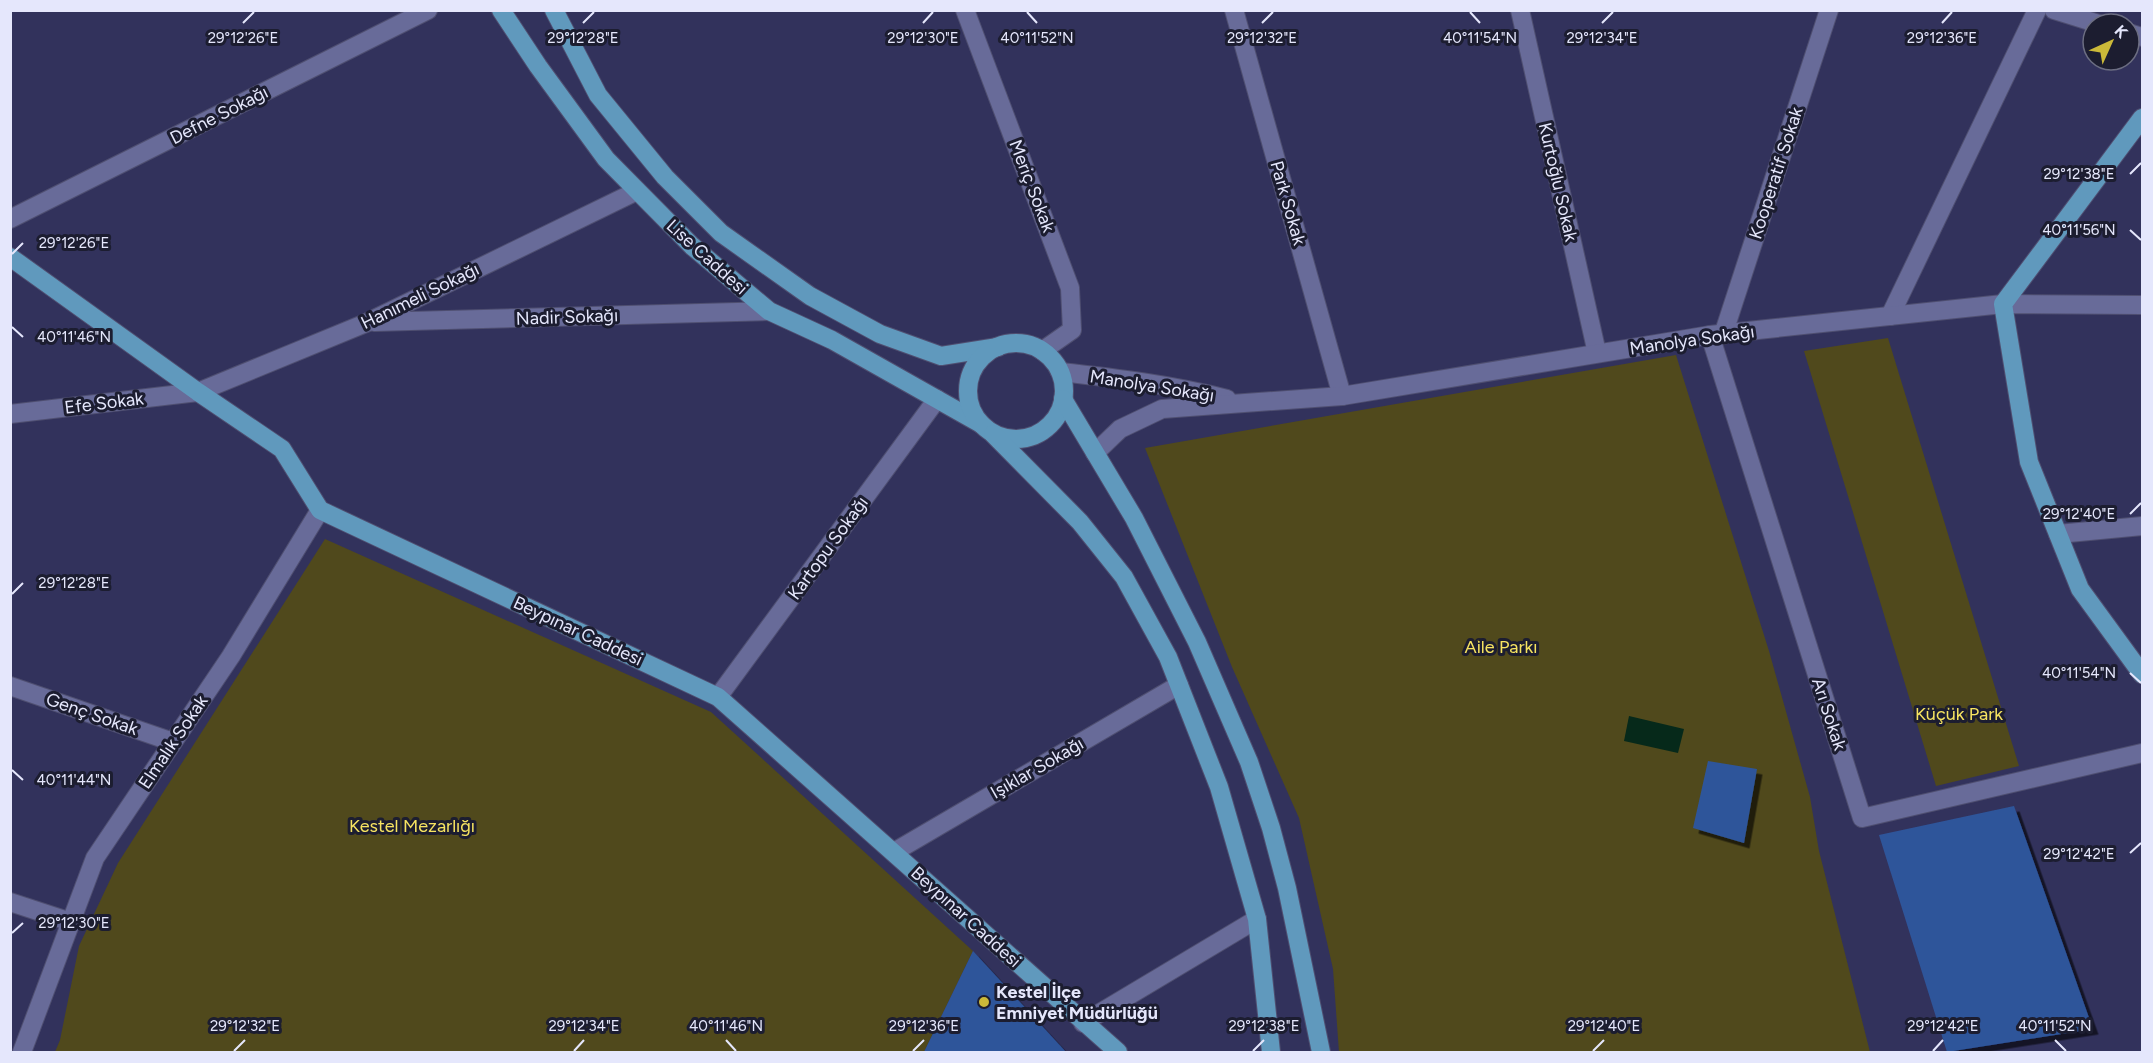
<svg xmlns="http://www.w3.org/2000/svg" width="2153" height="1063" font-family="Figtree,sans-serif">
<defs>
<filter id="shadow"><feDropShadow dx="5.5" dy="5.5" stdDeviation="0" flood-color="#0009"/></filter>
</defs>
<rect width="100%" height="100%" fill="#32325c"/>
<g fill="#50491c">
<path d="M 1888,338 L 2019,766 L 1936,786 L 1804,351 Z"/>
<path d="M 1676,355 L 1769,651 L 1810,797 L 1819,851 L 1870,1052 L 1339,1052 L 1333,969 L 1299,818 L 1232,667 L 1145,448 Z"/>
<path d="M 325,539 L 711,712 L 973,951 L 924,1052 L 55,1052 L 60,1040 L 79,946 L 118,863 Z"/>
</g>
<path fill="#06291a" d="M 1629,716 L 1684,729 L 1678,753 L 1624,741 Z"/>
<g fill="#2e559a" filter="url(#shadow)">
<path d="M 1708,761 L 1757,769 L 1744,843 L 1693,828 Z"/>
<path d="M 2014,806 L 2093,1029 L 1947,1052 L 1879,835 Z"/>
<path d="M 973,951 L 1066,1052 L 924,1052 Z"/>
</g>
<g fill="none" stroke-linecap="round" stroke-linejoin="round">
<defs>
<g id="minor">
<path d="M 965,10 L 1070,288 L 1072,330 L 1042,351"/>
<path d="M 1234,10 L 1342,396"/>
<path d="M 1520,10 L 1597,353"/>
<path d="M 2054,10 L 2099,24"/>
<path d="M 2129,33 L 2142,37"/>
<path d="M 10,219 L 428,10"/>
<path d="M 1890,316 L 2037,10"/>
<path d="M 374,322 L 769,311"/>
<path d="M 1710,335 L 1862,818 L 2142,753"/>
<path d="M 1723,335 L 1829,10"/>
<path d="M 1060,372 C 1116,378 1172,385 1227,399"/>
<path d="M 10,414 L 198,392 L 366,323 L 637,191"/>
<path d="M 1095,453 L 1120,429 L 1162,409 L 1342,396 L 1710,335 L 2003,304 L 2142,305"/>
<path d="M 2058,534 L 2142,526"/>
<path d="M 10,686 L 173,742"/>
<path d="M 718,697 L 937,399"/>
<path d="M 894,852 L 1179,685"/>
<path d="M 10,902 L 71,922"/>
<path d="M 1083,1023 L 1257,919"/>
<path d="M 22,1052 L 95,858 L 231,656 L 320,510"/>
</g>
<g id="major">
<path d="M 501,10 L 538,66 L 606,159 L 692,246 L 769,311 L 832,340 L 981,424"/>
<path d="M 554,10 L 598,95 L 665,177 L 721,233 L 810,296 L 880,334 L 941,356 L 998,347"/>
<path d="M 2142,118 L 2003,304 L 2029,462 L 2080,589 L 2142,674"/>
<path d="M 10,257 L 198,392 L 282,449 L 320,510 L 718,697 L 1118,1052"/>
<circle cx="1016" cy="391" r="48"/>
<path d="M 1063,399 L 1134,518 L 1197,642 L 1249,762 L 1271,828 L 1287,888 L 1321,1052"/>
<path d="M 993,434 L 1080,522 L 1124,577 L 1168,657 L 1219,787 L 1257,919 L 1271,1052"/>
</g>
</defs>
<use href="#minor" stroke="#4f4f71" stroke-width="20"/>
<use href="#major" stroke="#4f4f71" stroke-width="20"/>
<use href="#minor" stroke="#686b99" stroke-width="18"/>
<use href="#major" stroke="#6099bd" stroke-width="18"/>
</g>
<path fill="none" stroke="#e5e7fc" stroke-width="2" d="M 1027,12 L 1037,23M 1470,12 L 1480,23M 243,23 L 254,12M 583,23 L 594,12M 923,23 L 933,12M 1262,23 L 1273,12M 1602,23 L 1613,12M 1942,23 L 1952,12M 2130,174 L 2141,163M 2130,230 L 2141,240M 12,254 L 23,243M 12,327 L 23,337M 2130,514 L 2141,503M 12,594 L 23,583M 2130,673 L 2141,683M 12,770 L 23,780M 2130,853 L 2141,843M 12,933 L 23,923M 726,1040 L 736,1051M 2055,1040 L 2066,1051M 234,1051 L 245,1040M 574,1051 L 584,1040M 913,1051 L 924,1040M 1253,1051 L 1264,1040M 1593,1051 L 1604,1040M 1933,1051 L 1943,1040"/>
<circle fill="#cbb939" stroke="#1c1d30" stroke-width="2" cx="984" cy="1002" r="6"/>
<g text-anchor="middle" stroke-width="6" stroke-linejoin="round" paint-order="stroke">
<g font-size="18" fill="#e5e7fc" stroke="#1c1d30">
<text transform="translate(219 115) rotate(-27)" y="6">Defne Sokağı</text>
<text transform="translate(1776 173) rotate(-72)" y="6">Kooperatif Sokak</text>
<text transform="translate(1558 182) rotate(77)" y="6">Kurtoğlu Sokak</text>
<text transform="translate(1032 186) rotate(69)" y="6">Meriç Sokak</text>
<text transform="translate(1288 203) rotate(74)" y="6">Park Sokak</text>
<text transform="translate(707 257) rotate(42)" y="6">Lise Caddesi</text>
<text transform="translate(420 296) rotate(-26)" y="6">Hanımeli Sokağı</text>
<text transform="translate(567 317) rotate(-2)" y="6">Nadir Sokağı</text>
<text transform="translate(1692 340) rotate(-8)" y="6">Manolya Sokağı</text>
<text transform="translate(1152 386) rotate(9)" y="6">Manolya Sokağı</text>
<text transform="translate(104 403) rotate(-7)" y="6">Efe Sokak</text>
<text transform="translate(828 548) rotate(-54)" y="6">Kartopu Sokağı</text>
<text transform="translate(578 631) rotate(25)" y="6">Beypınar Caddesi</text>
<text transform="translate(92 714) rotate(19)" y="6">Genç Sokak</text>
<text transform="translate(1829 714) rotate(72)" y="6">Arı Sokak</text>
<text transform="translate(173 742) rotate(-56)" y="6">Elmalık Sokak</text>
<text transform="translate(1037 768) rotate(-30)" y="6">Işıklar Sokağı</text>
<text transform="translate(966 917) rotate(42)" y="6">Beypınar Caddesi</text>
</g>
<g font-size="18" fill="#f7e461" stroke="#1c1d30">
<text x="1501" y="653">Aile Parkı</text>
<text x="1959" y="720">Küçük Park</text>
<text x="412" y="832">Kestel Mezarlığı</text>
</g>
<g font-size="18" font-weight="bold" fill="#e5e7fc" stroke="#1c1d30" text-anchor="start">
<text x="996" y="998">Kestel İlçe<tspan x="996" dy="21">Emniyet Müdürlüğü</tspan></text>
</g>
</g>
<g font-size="15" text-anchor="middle" fill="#e5e7fc" stroke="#1c1d30" stroke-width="6" stroke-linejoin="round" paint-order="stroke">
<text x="243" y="43">29°12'26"E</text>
<text x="583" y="43">29°12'28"E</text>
<text x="923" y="43">29°12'30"E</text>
<text x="1037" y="43">40°11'52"N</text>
<text x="1262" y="43">29°12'32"E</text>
<text x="1480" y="43">40°11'54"N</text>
<text x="1602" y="43">29°12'34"E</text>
<text x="1942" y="43">29°12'36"E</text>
<text x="2079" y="179">29°12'38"E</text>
<text x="2079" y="235">40°11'56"N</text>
<text x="74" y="248">29°12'26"E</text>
<text x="74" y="342">40°11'46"N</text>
<text x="2079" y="519">29°12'40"E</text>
<text x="74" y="588">29°12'28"E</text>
<text x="2079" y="678">40°11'54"N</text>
<text x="74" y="785">40°11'44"N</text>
<text x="2079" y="859">29°12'42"E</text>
<text x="74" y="928">29°12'30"E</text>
<text x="924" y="1031">29°12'36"E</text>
<text x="1604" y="1031">29°12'40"E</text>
<text x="1943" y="1031">29°12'42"E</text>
<text x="245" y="1031">29°12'32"E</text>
<text x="584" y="1031">29°12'34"E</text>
<text x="726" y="1031">40°11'46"N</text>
<text x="1264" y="1031">29°12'38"E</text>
<text x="2055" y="1031">40°11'52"N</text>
</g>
<rect width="2153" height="1063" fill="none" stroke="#e5e7fc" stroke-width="24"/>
<g transform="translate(2111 42) rotate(45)"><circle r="28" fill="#1c1d30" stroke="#6c6e82" stroke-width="1.5"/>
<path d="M0-4.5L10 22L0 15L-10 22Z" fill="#cbb939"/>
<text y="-9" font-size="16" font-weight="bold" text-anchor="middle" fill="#e5e7fc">K</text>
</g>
</svg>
